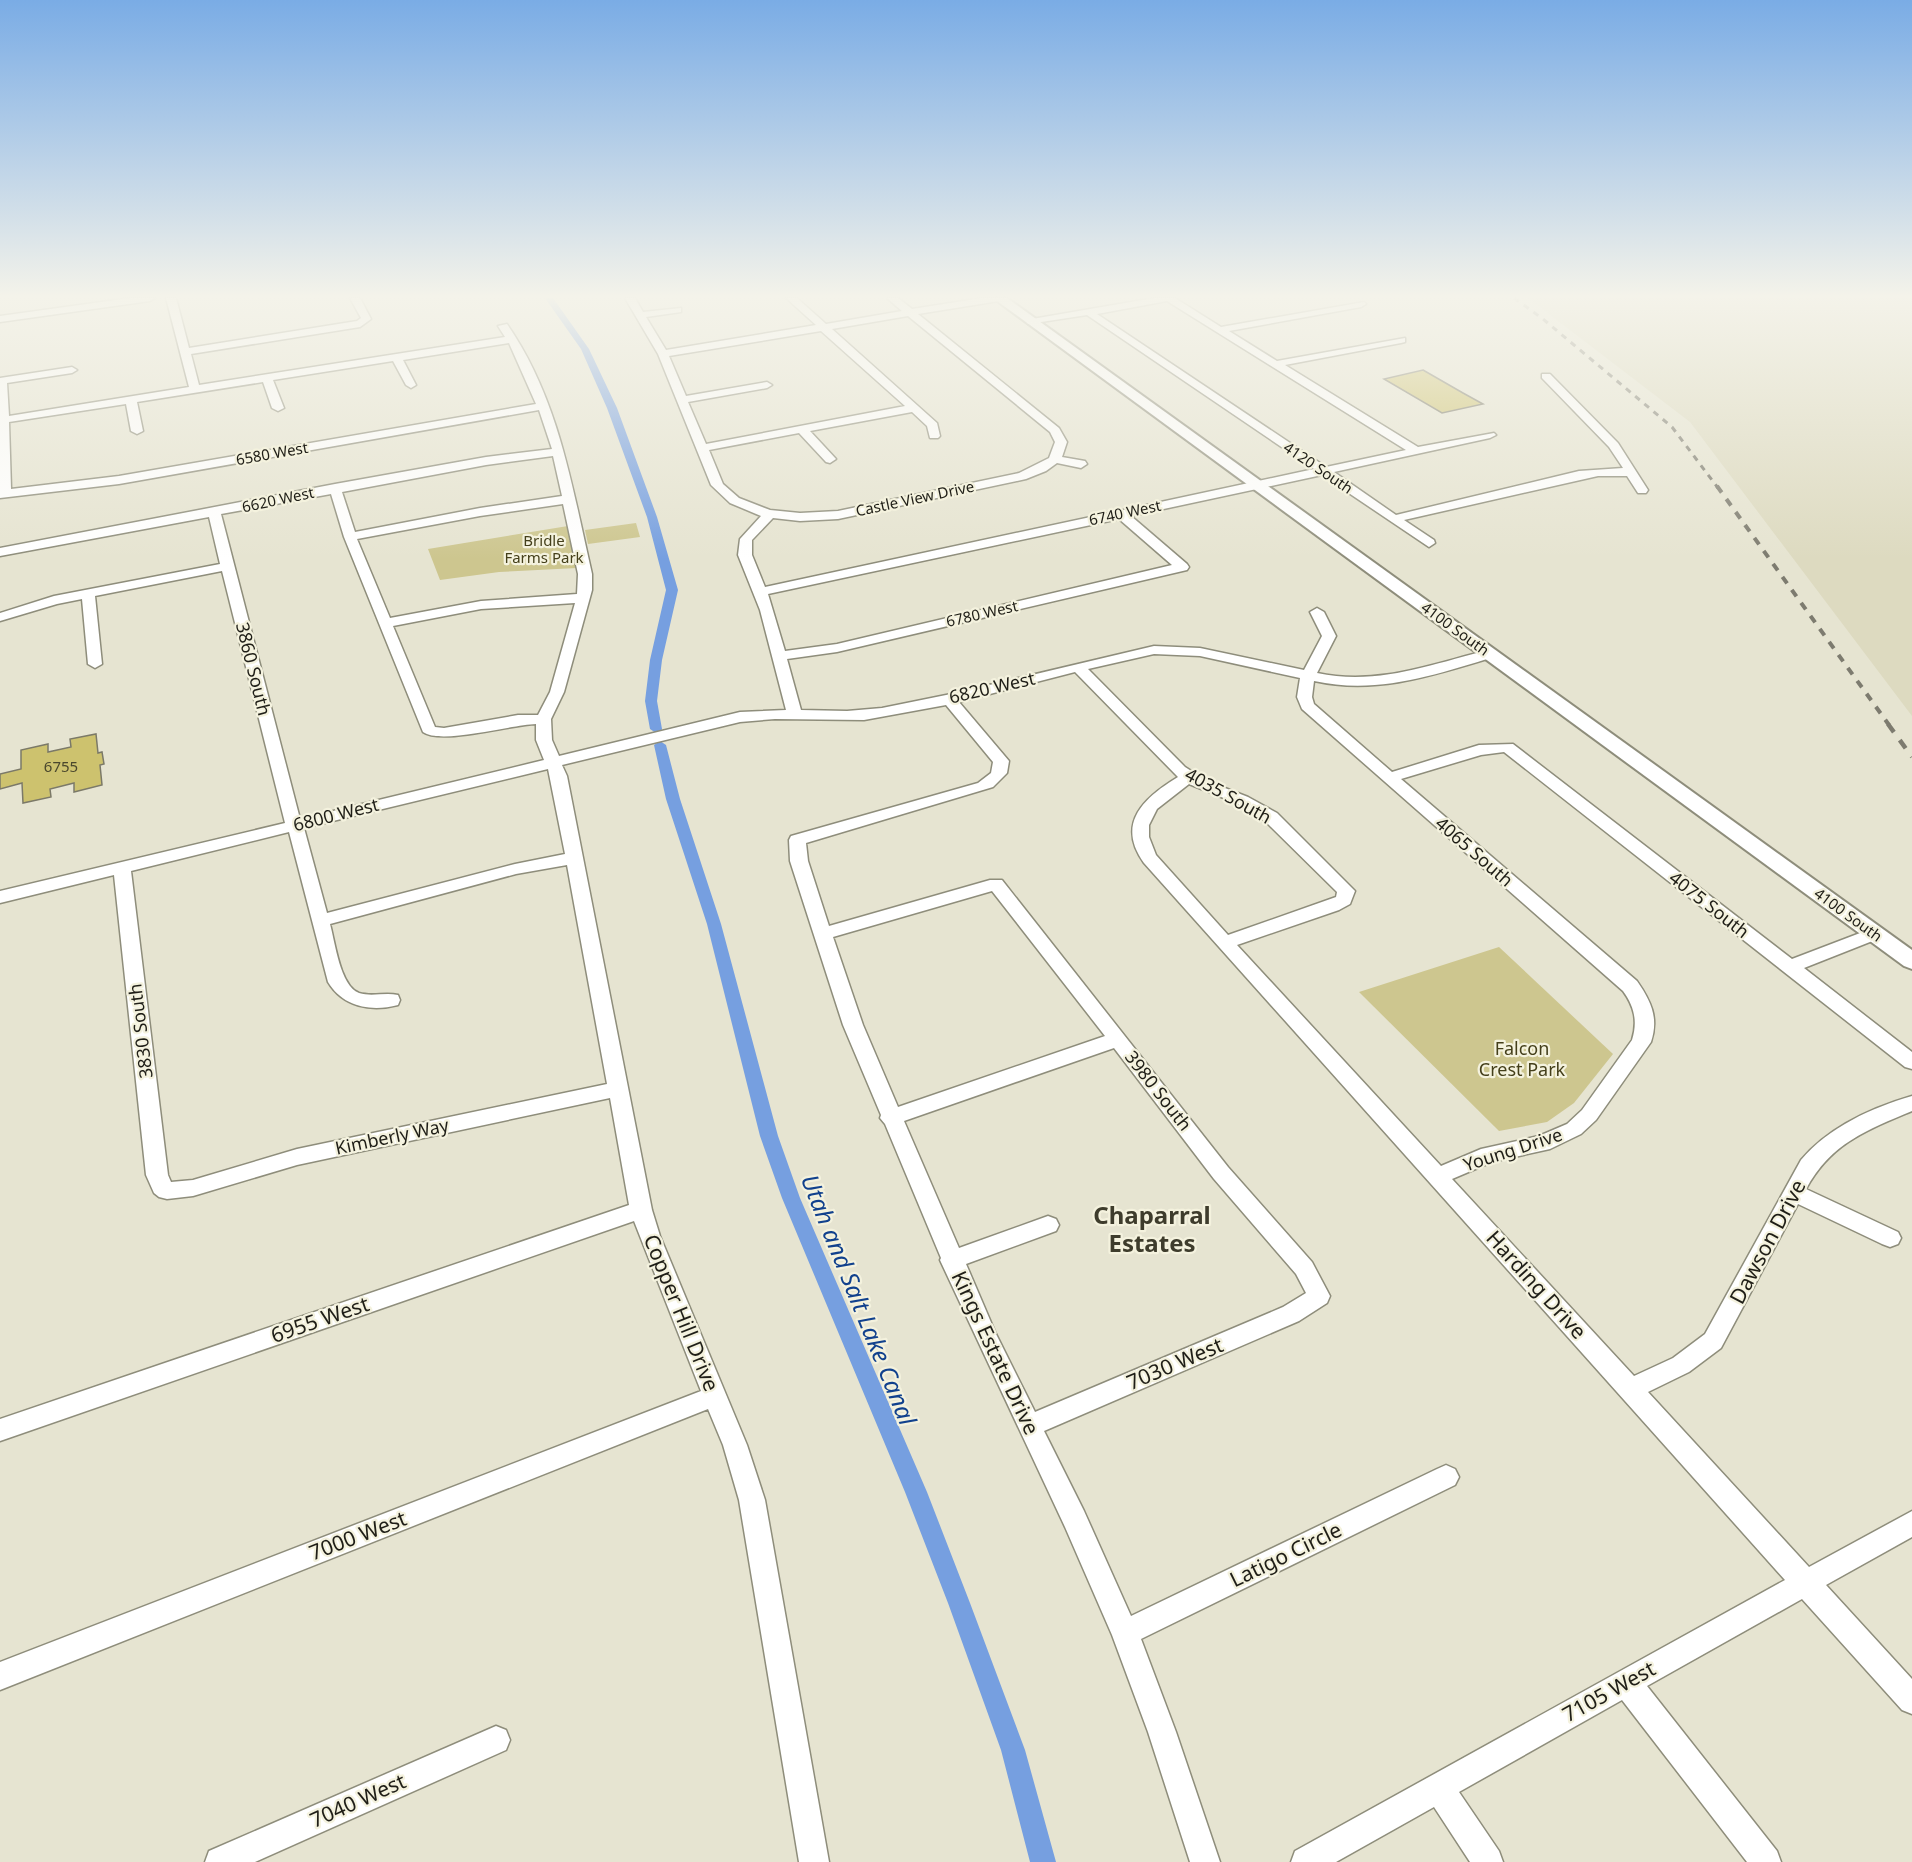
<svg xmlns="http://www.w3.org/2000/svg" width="1912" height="1862" font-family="'Noto Sans',sans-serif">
<rect width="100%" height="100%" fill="#e6e4d1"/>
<path fill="#dddac0" d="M 1528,298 L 1912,298 L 1912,716 L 1690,422 Z"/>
<g fill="#cdc68f">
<path d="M 636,523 L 640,537 L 588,544 L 585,530 Z"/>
<path d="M 568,526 L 577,568 L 499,572 L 440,580 L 428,549 Z"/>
<path d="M 1499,947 L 1613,1054 L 1574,1103 L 1547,1122 L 1499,1131 L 1359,992 Z"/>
</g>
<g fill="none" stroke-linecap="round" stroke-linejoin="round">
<g fill="#769fe0" fill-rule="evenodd">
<path d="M 545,298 L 553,298 L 589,349 L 617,408 L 657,517 L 678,590 L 662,660 L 657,701 L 662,729 L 661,732 L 656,733 L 650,729 L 645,701 L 650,660 L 666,590 L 647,517 L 607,408 L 581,349 Z"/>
<path d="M 660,741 L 666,745 L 680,799 L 721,924 L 778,1136 L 800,1198 L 927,1492 L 970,1603 L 1025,1750 L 1056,1862 L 1030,1862 L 1001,1750 L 948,1603 L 905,1492 L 782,1198 L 760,1136 L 707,924 L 666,799 L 654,745 Z"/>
</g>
</g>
<g fill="#cdc26e" stroke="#7b7968" stroke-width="1.5">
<path d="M 1423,370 L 1463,393 L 1483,404 L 1442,413 L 1384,379 Z"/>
<path d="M 96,734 L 98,753 L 102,752 L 104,764 L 100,765 L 102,785 L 74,792 L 74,783 L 50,789 L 51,797 L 23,803 L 22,783 L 0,789 L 0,774 L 21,769 L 21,750 L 48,744 L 48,752 L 71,747 L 70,739 Z"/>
</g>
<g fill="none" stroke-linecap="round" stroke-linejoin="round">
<defs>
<g id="minor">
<path d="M 130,298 L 155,298 L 150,301 L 0,322 L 0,316 Z"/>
<path d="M 166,298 L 176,298 L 189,348 L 357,321 L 361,318 L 350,298 L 360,298 L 371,319 L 360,327 L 191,354 L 199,385 L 505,337 L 498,326 L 507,324 C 559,399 572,487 592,574 L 592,590 L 564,692 L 551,719 L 552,740 L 559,756 L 740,712 L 786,710 L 760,610 L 738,555 L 740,539 L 761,516 L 730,503 L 711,485 L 658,354 L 625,298 L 635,298 L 643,312 L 681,308 L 681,312 L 646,317 L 666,350 L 816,325 L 786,298 L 797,298 L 826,324 L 902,311 L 887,298 L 898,298 L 912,309 L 982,298 L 1004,298 L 999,301 L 918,314 L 1059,428 L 1067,442 L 1062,457 L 1085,461 L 1087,464 L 1081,468 L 1057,463 L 1046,471 L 1026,479 L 838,519 L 800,521 L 773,518 L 752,540 L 752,555 L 765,587 L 1314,469 L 1087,315 L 1028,324 L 1027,322 L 1032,319 L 1154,298 L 1175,298 L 1221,327 L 1364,302 L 1366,304 L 1361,307 L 1229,331 L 1277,361 L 1405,338 L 1405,342 L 1401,343 L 1285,365 L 1418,447 L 1494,433 L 1496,435 L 1490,438 L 1334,472 L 1396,515 L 1579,471 L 1623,468 L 1609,447 L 1542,378 L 1542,374 L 1550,374 L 1618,443 L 1648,490 L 1646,493 L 1638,493 L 1627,476 L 1598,476 L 1404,520 L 1434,540 L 1435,543 L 1429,547 L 1322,475 L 1131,516 L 1187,564 L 1189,567 L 1187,570 L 837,652 L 787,659 L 801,710 L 847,711 L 882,708 L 951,694 L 1154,646 L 1200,648 L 1304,670 L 1322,636 L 1310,612 L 1317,608 L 1324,612 L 1336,636 L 1317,673 C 1378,686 1431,664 1489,650 L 1496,654 L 1494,657 C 1434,675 1377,695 1314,681 L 1312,697 L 1314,704 L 1392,772 L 1479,745 L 1513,744 L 1792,959 L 1868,930 L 1880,930 L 1883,934 L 1880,938 L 1804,968 L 1912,1052 L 1912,1069 L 1905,1067 L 1504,752 L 1481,755 L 1401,779 L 1637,981 C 1651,1001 1659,1018 1651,1042 L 1596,1120 L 1581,1134 L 1550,1149 L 1492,1162 L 1452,1179 L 1634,1376 L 1673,1358 L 1705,1334 L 1801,1160 C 1829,1127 1871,1108 1912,1096 L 1912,1111 C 1867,1130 1831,1143 1806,1189 L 1898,1232 L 1901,1238 L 1898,1244 L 1890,1247 L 1882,1244 L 1798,1204 L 1721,1348 L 1689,1372 L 1648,1392 L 1809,1567 L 1912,1511 L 1912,1537 L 1826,1585 L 1912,1679 L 1912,1714 L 1902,1710 L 1802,1599 L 1647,1686 L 1777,1851 L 1781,1862 L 1747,1862 L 1622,1700 L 1459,1792 L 1499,1851 L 1503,1862 L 1470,1862 L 1434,1807 L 1336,1862 L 1291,1862 L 1295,1851 L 1785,1580 L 1144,863 C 1115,823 1145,797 1178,777 L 1075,672 L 959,702 L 1009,761 L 1007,773 L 993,787 L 806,843 L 808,861 L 829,926 L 990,880 L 1002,880 L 1228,1167 L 1312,1262 L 1330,1296 L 1327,1303 L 1299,1321 L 1044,1431 L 1084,1511 L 1131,1616 L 1437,1469 L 1446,1465 L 1455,1469 L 1459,1477 L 1455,1485 L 1141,1639 L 1176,1732 L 1220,1862 L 1190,1862 L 1148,1732 L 1112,1635 L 1065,1527 L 940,1260 L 941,1258 L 885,1124 L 880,1118 L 881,1115 L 843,1025 L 790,861 L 789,840 L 791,836 L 978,783 L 991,773 L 993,762 L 946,705 L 864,720 L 775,719 L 740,722 L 562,765 L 567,776 L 652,1210 L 660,1236 L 747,1445 L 765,1500 L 829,1862 L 799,1862 L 739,1500 L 723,1445 L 708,1409 L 0,1690 L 0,1662 L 701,1391 L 634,1221 L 0,1441 L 0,1419 L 629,1205 L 610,1098 L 297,1165 L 193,1196 L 167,1199 L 159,1197 L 154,1193 L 146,1175 L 114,875 L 0,903 L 0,891 L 285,823 L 222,571 L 95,596 L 102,664 L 95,668 L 88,664 L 82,599 L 57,604 L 0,621 L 0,613 L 54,596 L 220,564 L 209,517 L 0,556 L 0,548 L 335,484 L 486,457 L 552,449 L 539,410 L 119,484 L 0,498 L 0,378 L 72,367 L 77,370 L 72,373 L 7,383 L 9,416 L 189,387 ZM 1167,301 L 1406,450 L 1326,467 L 1097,314 ZM 908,316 L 1050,432 L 1055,442 L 1049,458 L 1019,473 L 838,511 L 800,513 L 770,510 L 739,498 L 723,484 L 709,450 L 799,433 L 826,462 L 830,463 L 836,459 L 810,431 L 912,412 L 927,426 L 930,438 L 938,438 L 940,436 L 937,423 L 832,329 ZM 821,331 L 905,406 L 706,444 L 688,402 L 767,388 L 772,385 L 767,382 L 686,396 L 669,356 ZM 509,343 L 536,404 L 119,476 L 11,489 L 9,422 L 126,404 L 131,431 L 137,434 L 143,431 L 137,402 L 263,382 L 272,408 L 278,411 L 284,408 L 273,380 L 393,361 L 406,385 L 411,388 L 416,385 L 403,360 ZM 553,456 L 562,496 L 480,508 L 355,532 L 342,492 L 486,465 ZM 331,494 L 344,537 L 423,732 C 441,745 509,725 536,724 L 536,740 L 544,760 L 300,819 L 221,514 ZM 563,504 L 578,574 L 577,594 L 481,601 L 390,618 L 357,539 L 480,516 ZM 1119,519 L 1172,565 L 837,644 L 785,651 L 768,594 ZM 575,603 L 550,692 L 538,715 L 518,715 L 444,728 L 435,727 L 393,626 L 481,609 ZM 1154,654 L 1200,656 L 1300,678 L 1297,697 L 1302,709 L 1623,991 C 1634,1006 1638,1021 1632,1040 L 1582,1110 L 1567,1124 L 1539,1136 L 1481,1149 L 1441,1166 L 1237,945 L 1339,910 L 1350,904 L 1355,891 L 1277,813 L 1248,797 L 1207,781 L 1185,767 L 1088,669 ZM 548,769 L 565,854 L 515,864 L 327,913 L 304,828 ZM 1189,784 L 1236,803 L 1265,821 L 1337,892 L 1336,897 L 1228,935 L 1156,855 L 1149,837 L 1149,825 L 1157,809 ZM 289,832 L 328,982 C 343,1007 371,1012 398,1005 L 400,1000 L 398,995 C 385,992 372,997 359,993 C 340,986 335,942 330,924 L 516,874 L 567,865 L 607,1084 L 297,1149 L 193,1180 L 171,1182 L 168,1175 L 131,871 ZM 992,891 L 1105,1036 L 898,1107 L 863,1025 L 833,937 ZM 1114,1048 L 1214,1179 L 1296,1274 L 1306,1293 L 1283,1307 L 1035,1412 L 996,1334 L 966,1264 L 1056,1231 L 1059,1225 L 1056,1219 L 1048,1216 L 959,1248 L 904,1121 Z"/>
<path d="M 496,1726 L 506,1730 L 510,1740 L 506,1750 L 255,1862 L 205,1862 L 209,1851 Z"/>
</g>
<path id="major" d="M 993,298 L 1007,298 L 1912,950 L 1912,969 L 1904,966 Z"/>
</defs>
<use href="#minor" stroke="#8e8d7b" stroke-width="3"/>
<use href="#major" stroke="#8e8d7b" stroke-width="4"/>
<use href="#minor" fill="#fff" fill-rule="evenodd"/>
<use href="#major" fill="#fff" fill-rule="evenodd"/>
<path stroke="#7d7b6f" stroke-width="3" stroke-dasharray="6 6" stroke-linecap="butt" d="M 1514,298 L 1543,319 L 1672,427 L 1718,488"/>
<path stroke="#7d7b6f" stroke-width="4" stroke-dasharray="8 8" stroke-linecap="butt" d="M 1717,486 L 1889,725"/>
<path stroke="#7d7b6f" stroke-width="4.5" stroke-dasharray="10 10" stroke-linecap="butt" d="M 1888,724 L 1912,757"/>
</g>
<linearGradient id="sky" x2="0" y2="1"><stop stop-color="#7aace5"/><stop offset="0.53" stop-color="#f4f3ea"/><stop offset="1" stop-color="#f4f3ea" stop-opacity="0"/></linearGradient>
<rect width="1912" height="559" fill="url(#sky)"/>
<g text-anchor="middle" stroke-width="4.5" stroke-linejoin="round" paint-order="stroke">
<g font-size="15" fill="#1f1e17" stroke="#f4f2de">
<text transform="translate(272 454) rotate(-10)" y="5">6580 West</text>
<text transform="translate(1318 468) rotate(34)" y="5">4120 South</text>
<text transform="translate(915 499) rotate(-12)" y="5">Castle View Drive</text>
<text transform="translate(278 500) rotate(-12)" y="5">6620 West</text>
<text transform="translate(1125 513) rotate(-12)" y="5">6740 West</text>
<text transform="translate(982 614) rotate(-13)" y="5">6780 West</text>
<text transform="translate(1455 629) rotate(36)" y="5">4100 South</text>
<text transform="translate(1848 915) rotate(36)" y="5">4100 South</text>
</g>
<g font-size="15" fill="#443f1a" stroke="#f4f2de">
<text x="544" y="546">Bridle<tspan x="544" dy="17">Farms Park</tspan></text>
</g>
<g font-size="15" fill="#4a472d">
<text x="61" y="772">6755</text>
</g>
<g font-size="18" fill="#1f1e17" stroke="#f4f2de">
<text transform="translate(253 669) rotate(76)" y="6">3860 South</text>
<text transform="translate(992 688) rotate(-13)" y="6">6820 West</text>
<text transform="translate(1228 796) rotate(29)" y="6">4035 South</text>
<text transform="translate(336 815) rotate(-14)" y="6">6800 West</text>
<text transform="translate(1474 852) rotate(41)" y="6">4065 South</text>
<text transform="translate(1709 905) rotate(38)" y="6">4075 South</text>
<text transform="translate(141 1031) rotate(-97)" y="6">3830 South</text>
<text transform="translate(1158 1091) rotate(52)" y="6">3980 South</text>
<text transform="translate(392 1137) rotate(-12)" y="6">Kimberly Way</text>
<text transform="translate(1513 1150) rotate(-18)" y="6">Young Drive</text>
</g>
<g font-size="18" fill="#443f1a" stroke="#f4f2de">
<text x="1522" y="1055">Falcon<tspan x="1522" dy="21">Crest Park</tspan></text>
</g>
<g font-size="21" fill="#1f1e17" stroke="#f4f2de">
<text transform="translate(1768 1242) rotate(-62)" y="7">Dawson Drive</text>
<text transform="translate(1536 1285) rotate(48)" y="7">Harding Drive</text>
<text transform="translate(681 1313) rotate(68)" y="7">Copper Hill Drive</text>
<text transform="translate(320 1320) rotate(-19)" y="7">6955 West</text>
<text transform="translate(995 1353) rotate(65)" y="7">Kings Estate Drive</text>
<text transform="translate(1175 1364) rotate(-23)" y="7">7030 West</text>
<text transform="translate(358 1536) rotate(-21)" y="7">7000 West</text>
<text transform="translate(1286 1555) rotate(-26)" y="7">Latigo Circle</text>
<text transform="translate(1609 1692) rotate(-29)" y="7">7105 West</text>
<text transform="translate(358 1801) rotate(-24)" y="7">7040 West</text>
</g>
<g font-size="24" font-weight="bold" fill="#3e3c2c" stroke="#f4f2de">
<text x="1152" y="1224">Chaparral<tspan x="1152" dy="28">Estates</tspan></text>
</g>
<g font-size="24" font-style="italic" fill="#11418d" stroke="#f4f2de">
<text transform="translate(858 1300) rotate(68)" y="8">Utah and Salt Lake Canal</text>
</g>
</g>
</svg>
